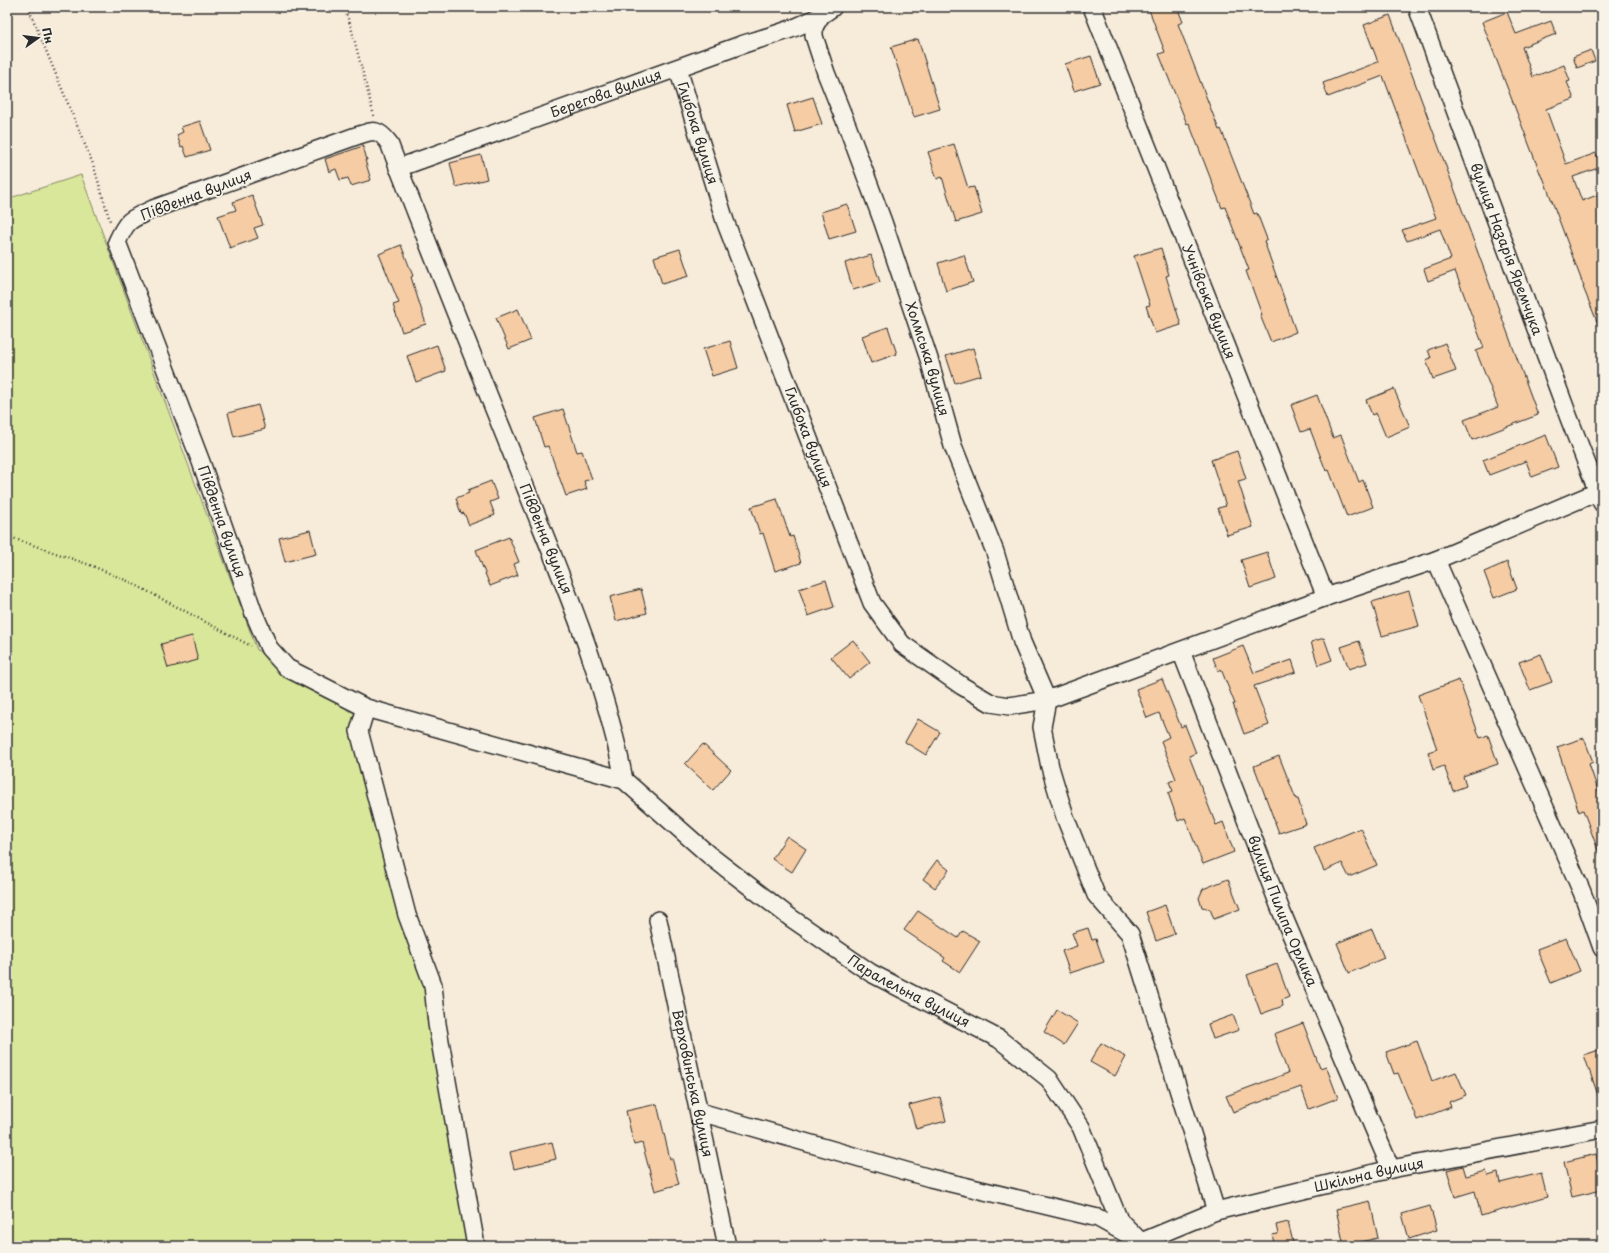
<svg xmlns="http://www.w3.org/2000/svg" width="1609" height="1253" font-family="'Playpen Sans',sans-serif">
<rect width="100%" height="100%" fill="#f7ebda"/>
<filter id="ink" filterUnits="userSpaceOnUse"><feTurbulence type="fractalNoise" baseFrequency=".025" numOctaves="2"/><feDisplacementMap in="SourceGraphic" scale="8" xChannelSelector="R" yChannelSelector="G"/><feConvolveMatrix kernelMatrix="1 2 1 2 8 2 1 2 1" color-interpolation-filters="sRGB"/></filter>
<g filter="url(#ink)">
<path fill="#d8e79a" stroke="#828962" d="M 81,175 L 257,650 L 287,668 L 366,708 L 359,731 L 433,985 L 476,1246 L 7,1246 L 7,199 Z"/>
<g fill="#f5cca4" stroke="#2b2b2b">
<path d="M 1148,7 L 1177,7 L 1183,22 L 1178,24 L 1219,130 L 1221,129 L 1254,214 L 1257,213 L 1267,239 L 1264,241 L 1296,332 L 1271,342 L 1260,315 L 1262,315 L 1246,271 L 1249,270 L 1225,207 L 1222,208 L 1189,123 L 1187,124 L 1159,54 L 1165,52 Z"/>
<path d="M 1507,12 L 1516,34 L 1551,21 L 1556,34 L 1522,47 L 1533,77 L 1564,65 L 1570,81 L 1567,82 L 1574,99 L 1546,109 L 1566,164 L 1596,153 L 1601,167 L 1573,177 L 1582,201 L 1602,193 L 1602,334 L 1583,287 L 1584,287 L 1543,177 L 1542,178 L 1482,22 Z"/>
<path d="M 1390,15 L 1538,415 L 1472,440 L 1464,420 L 1498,407 L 1476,351 L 1484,348 L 1455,271 L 1428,281 L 1424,269 L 1451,259 L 1440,229 L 1407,241 L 1402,230 L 1436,218 L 1383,76 L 1328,97 L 1323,83 L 1378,62 L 1364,25 Z"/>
<path d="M 918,39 L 940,109 L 914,117 L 891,47 Z"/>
<path d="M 1591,50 L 1595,61 L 1577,68 L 1573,57 Z"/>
<path d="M 1091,56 L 1100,83 L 1074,91 L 1065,64 Z"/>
<path d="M 813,97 L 822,124 L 795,132 L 787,105 Z"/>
<path d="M 200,121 L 210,150 L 187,157 L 183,146 L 181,147 L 177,135 L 183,132 L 181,127 Z"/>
<path d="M 954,144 L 968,188 L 974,187 L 982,214 L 956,222 L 942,177 L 937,179 L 928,152 Z"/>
<path d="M 363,146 L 367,160 L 365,160 L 371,180 L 351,186 L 348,178 L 340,180 L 336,169 L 329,172 L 325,159 Z"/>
<path d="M 481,155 L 487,179 L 456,187 L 450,163 Z"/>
<path d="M 252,195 L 263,225 L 254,228 L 258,238 L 230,248 L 218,216 L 236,210 L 233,202 Z"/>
<path d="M 847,204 L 856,231 L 829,239 L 821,212 Z"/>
<path d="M 401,245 L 413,276 L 411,277 L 426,324 L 402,332 L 393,305 L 399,303 L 379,254 Z"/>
<path d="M 1161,248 L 1169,275 L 1166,276 L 1181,325 L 1155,333 L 1146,306 L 1150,305 L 1134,256 Z"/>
<path d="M 680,249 L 689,276 L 662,284 L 654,257 Z"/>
<path d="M 871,255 L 880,282 L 853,290 L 845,263 Z"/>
<path d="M 964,255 L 973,282 L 946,291 L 938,263 Z"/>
<path d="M 518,309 L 531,340 L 509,349 L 496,318 Z"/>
<path d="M 888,327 L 897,354 L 871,363 L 862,336 Z"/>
<path d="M 730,341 L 738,368 L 712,376 L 703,349 Z"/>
<path d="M 1445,343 L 1456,371 L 1433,379 L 1426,360 L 1431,358 L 1428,350 Z"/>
<path d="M 437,345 L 446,371 L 416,382 L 407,356 Z"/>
<path d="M 973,348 L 981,375 L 955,383 L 946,356 Z"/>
<path d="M 1394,389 L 1410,427 L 1386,437 L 1376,413 L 1372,415 L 1366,400 Z"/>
<path d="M 1317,395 L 1333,438 L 1341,435 L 1359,482 L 1363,480 L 1373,507 L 1347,517 L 1329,470 L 1326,471 L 1310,429 L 1301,432 L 1291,405 Z"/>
<path d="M 258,405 L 265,429 L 234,437 L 228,413 Z"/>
<path d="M 563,409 L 577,452 L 582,451 L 592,479 L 584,481 L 587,489 L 566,496 L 548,446 L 544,447 L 535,418 Z"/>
<path d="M 1546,435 L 1558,467 L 1532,477 L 1526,461 L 1489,475 L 1483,460 Z"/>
<path d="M 1237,451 L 1246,479 L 1238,481 L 1253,527 L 1227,535 L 1218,508 L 1226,506 L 1211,460 Z"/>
<path d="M 491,481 L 498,499 L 490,502 L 495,515 L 469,525 L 464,513 L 461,514 L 456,498 L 469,493 L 468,490 Z"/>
<path d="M 777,499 L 790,537 L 793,536 L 801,563 L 775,571 L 763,533 L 760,534 L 751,507 Z"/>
<path d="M 310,530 L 316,554 L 285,562 L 279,538 Z"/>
<path d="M 509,537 L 519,562 L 514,564 L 518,575 L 490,586 L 476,550 Z"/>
<path d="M 1267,552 L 1276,579 L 1250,588 L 1241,560 Z"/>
<path d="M 1507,562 L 1517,589 L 1494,598 L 1484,572 Z"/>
<path d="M 826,580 L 834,607 L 808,616 L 799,589 Z"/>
<path d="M 641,589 L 647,613 L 616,621 L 610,597 Z"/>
<path d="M 1409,591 L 1419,626 L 1382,636 L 1372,602 Z"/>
<path d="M 192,636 L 198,660 L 168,668 L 161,644 Z"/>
<path d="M 1324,638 L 1332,660 L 1318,665 L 1311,642 Z"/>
<path d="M 853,640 L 870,662 L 849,679 L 831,657 Z"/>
<path d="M 1359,641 L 1367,663 L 1349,669 L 1341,647 Z"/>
<path d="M 1243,646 L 1254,673 L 1292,660 L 1296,672 L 1254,686 L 1269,725 L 1244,734 L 1233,704 L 1235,704 L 1221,669 L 1218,671 L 1213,658 Z"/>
<path d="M 1541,654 L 1552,682 L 1530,690 L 1519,662 Z"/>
<path d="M 1162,679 L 1181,727 L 1185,725 L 1196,753 L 1189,756 L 1216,825 L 1223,822 L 1234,852 L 1203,864 L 1185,818 L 1178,821 L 1168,793 L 1173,791 L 1169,782 L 1176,779 L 1161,741 L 1169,737 L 1159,713 L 1147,718 L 1136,689 Z"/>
<path d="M 1459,680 L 1480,738 L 1488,735 L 1498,764 L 1463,776 L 1466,786 L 1453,791 L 1444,766 L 1433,770 L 1428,752 L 1437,749 L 1418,695 Z"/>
<path d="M 918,719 L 940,732 L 926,755 L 905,742 Z"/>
<path d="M 1584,738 L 1593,762 L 1589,764 L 1602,802 L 1601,858 L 1583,810 L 1579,812 L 1557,747 Z"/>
<path d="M 703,744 L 731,770 L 713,790 L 685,764 Z"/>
<path d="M 1279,756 L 1296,799 L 1298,799 L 1306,824 L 1279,833 L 1254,766 Z"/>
<path d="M 1361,828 L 1377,865 L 1349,877 L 1342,863 L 1324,871 L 1314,848 Z"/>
<path d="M 787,836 L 806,849 L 792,872 L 772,859 Z"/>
<path d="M 937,860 L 949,870 L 935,888 L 923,879 Z"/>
<path d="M 1228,879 L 1240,909 L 1214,919 L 1210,909 L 1202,907 L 1199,898 L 1203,889 Z"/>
<path d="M 1165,905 L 1175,934 L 1156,941 L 1146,912 Z"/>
<path d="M 918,911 L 958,938 L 963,931 L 980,941 L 960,972 L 943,961 L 945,958 L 904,930 Z"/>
<path d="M 1088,928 L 1092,940 L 1096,939 L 1104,962 L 1070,973 L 1062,951 L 1077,946 L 1072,933 Z"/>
<path d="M 1372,929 L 1384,958 L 1349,973 L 1337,943 Z"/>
<path d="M 1566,938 L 1580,971 L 1551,983 L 1537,949 Z"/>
<path d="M 1277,964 L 1289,997 L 1282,1000 L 1283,1006 L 1261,1014 L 1247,975 Z"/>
<path d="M 1057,1010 L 1078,1023 L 1064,1045 L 1044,1032 Z"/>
<path d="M 1233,1015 L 1239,1030 L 1213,1039 L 1208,1024 Z"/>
<path d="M 1303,1023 L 1320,1068 L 1326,1066 L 1338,1098 L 1309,1109 L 1301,1087 L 1233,1112 L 1226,1096 L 1288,1073 L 1274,1034 Z"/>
<path d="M 1417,1041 L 1432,1081 L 1456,1072 L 1466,1095 L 1449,1102 L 1451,1107 L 1417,1120 L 1398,1073 L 1394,1074 L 1386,1052 Z"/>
<path d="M 1101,1043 L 1126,1057 L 1115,1076 L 1090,1062 Z"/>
<path d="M 1602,1049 L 1602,1100 L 1600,1101 L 1584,1055 Z"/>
<path d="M 940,1097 L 946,1121 L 916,1129 L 909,1105 Z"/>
<path d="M 657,1104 L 670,1159 L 672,1158 L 679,1184 L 655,1191 L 642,1143 L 634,1145 L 626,1111 Z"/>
<path d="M 552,1142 L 556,1159 L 514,1169 L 510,1152 Z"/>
<path d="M 1596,1154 L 1602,1180 L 1602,1190 L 1572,1197 L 1564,1162 Z"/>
<path d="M 1463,1166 L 1466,1176 L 1486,1171 L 1488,1176 L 1498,1173 L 1500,1183 L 1541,1173 L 1547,1197 L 1481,1216 L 1475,1191 L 1455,1197 L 1447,1170 Z"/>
<path d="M 1370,1201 L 1378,1238 L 1360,1242 L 1361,1246 L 1344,1246 L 1336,1209 Z"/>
<path d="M 1430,1206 L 1437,1230 L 1409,1239 L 1402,1214 Z"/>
<path d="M 1288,1222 L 1294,1246 L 1275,1246 L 1272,1235 L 1278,1234 L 1276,1225 Z"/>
</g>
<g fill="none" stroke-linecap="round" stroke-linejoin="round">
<defs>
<g id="street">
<path id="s1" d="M 1092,7 L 1326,597"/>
<path id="s2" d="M 1417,7 L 1569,418 L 1602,503"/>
<path id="s3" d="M 820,17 L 814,27 L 814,36 L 826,73 L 848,128 L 883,222 L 929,359 L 953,446 L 995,552 L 1022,642 L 1047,700"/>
<path id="s4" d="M 678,69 L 725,221 L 872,603 L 902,644 L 962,686 L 991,703 L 1009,706 L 1047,700 L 1326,597 L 1436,560 L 1602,490"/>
<path id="s5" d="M 398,168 L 741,45 C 772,35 807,27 833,7"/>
<path d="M 1436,560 L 1582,892 L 1602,948"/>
<path id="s6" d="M 1181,651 L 1282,913 L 1391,1169"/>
<path d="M 1047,700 L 1042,727 L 1050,767 L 1065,817 L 1096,895 L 1130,934 L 1216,1211"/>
<path d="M 366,708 L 359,731 L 407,915 L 433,985 L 437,1024 L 476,1246"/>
<path id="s7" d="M 624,780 C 605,678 563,582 525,486 C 479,372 433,258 389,143 C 377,127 373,131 356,136 L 153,209 C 130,220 128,218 117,242 L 201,462 L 253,611 L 269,648 L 287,668 L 366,708 L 624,780 L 709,855 L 791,918 L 871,973 L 999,1039 L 1049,1079 L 1081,1127 L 1119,1220 L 1141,1242"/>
<path id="s8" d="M 658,920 L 727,1246"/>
<path d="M 700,1112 L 930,1178 L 1098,1218 L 1127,1234"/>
<path id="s9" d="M 1137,1246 L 1141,1242 L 1216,1211 L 1391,1169 L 1602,1129"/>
</g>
</defs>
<use href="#street" stroke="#2b2b2b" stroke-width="20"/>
<g stroke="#2b2b2b" stroke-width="2.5" stroke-dasharray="1 3" stroke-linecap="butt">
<path d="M 28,7 L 93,164 L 110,221"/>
<path d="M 344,7 L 351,27 L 374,116"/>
<path d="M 7,536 L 90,565 L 130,582 L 251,646"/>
</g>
<use href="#street" stroke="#f7f3e8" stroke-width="17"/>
</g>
</g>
<g text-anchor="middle" stroke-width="3.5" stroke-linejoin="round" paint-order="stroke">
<g font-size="14" fill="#2b2b2b" stroke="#f7f3e8">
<text dy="5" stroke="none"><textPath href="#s5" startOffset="221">Берегова вулиця</textPath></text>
<text dy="5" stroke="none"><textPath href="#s4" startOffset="67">Глибока вулиця</textPath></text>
<text transform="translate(196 195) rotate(-21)" y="5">Південна вулиця</text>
<text dy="5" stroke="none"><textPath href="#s2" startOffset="258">вулиця Назарія Яремчука</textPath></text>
<text dy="5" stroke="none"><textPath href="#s1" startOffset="317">Учнівська вулиця</textPath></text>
<text dy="5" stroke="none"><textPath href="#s3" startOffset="363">Холмська вулиця</textPath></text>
<text dy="5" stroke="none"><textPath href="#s4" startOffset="391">Глибока вулиця</textPath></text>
<text dy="5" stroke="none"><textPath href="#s7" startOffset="1283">Південна вулиця</textPath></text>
<text transform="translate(546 539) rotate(68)" y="5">Південна вулиця</text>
<text dy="5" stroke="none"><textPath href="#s6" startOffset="279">вулиця Пилипа Орлика</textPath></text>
<text dy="5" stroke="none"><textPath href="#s7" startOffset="2157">Паралельна вулиця</textPath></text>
<text dy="5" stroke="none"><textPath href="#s8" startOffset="167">Верховинська вулиця</textPath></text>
<text dy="5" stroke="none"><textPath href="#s9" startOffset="244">Шкільна вулиця</textPath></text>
</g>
</g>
<rect width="1609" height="1253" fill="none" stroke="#f7f3e8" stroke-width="24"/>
<rect x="12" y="12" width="1585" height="1229" fill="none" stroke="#2b2b2b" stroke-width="1.5" filter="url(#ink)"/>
<g transform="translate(38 38) rotate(76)" stroke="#f7f3e8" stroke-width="3" paint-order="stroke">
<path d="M0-3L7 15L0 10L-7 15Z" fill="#2b2b2b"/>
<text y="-6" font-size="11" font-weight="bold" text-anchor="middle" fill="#2b2b2b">Пн</text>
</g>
</svg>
